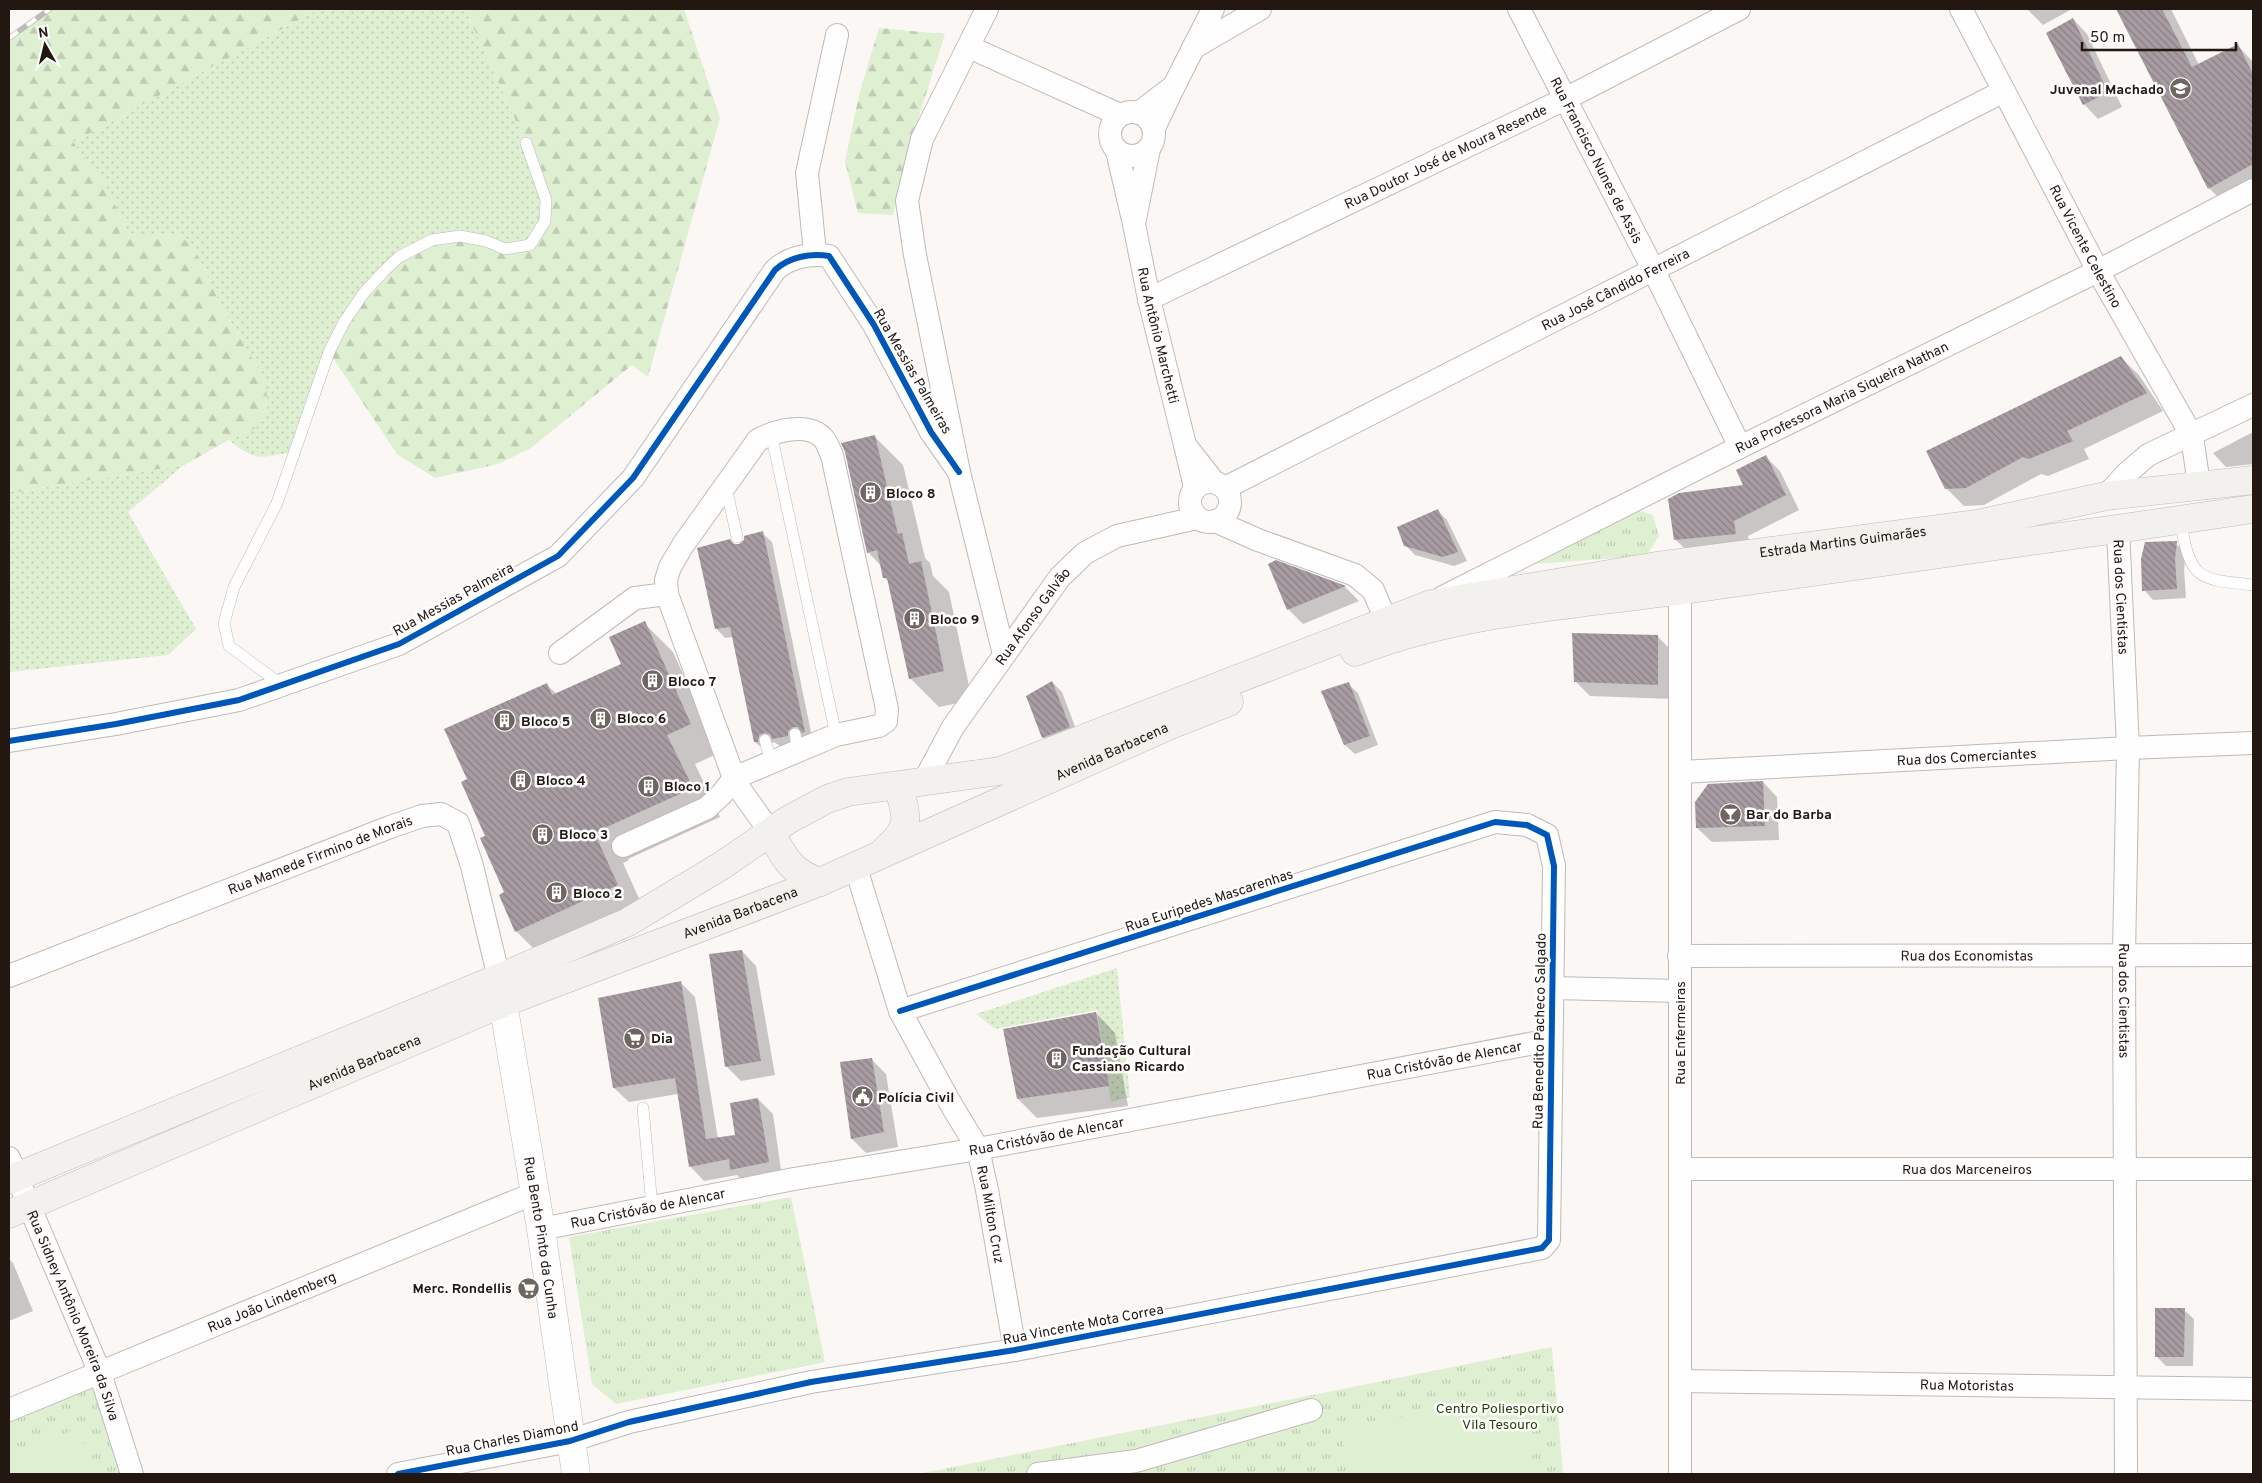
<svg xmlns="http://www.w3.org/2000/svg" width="2262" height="1483" font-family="Overpass,sans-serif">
<defs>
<pattern id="grass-dots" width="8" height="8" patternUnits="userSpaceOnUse" patternTransform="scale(1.25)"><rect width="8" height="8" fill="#dfefd2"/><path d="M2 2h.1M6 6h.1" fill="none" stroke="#bfccb3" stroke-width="1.8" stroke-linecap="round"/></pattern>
<pattern id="forest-firs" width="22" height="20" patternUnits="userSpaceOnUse" patternTransform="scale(1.25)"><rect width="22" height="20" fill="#dfefd2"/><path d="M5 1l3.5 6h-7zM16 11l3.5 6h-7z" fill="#bfccb3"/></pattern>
<pattern id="park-tufts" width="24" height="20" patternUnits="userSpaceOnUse" patternTransform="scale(1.25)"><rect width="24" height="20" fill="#dfefd2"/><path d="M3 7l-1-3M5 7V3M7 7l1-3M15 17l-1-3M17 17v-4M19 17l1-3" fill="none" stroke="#bfccb3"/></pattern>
<pattern id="building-back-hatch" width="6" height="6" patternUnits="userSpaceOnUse" patternTransform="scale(1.25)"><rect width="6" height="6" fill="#a79ca2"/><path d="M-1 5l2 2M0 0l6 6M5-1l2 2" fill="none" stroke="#887e83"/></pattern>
</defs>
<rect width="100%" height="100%" fill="#fbf7f5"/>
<g fill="url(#grass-dots)">
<path d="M 319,9 L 465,9 L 526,143 L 546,213 L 530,245 L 344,322 L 294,452 C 261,457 257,463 229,440 L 256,428 L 265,380 L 221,306 L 194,248 L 179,235 L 129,233 L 103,181 L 73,142 Z"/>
<path d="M 184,465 L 128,512 L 196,629 L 168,655 L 9,672 L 9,490 L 17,492 Z"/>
<path d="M 1117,968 L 1130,1097 L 1111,1102 L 1097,1010 L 995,1029 L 976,1014 Z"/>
</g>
<g fill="url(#forest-firs)">
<path d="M 50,9 L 319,9 L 73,142 L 103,181 L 129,233 L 179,235 L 194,248 L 221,306 L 265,380 L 268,406 L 256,428 L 229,440 L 184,465 L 17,492 L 9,490 L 9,38 Z"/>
<path d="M 465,9 L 684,9 L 720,118 L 648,377 L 632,365 L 531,448 L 498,464 L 435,478 L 397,454 L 329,352 L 384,271 L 446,237 L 497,246 L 529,245 L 546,213 L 526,143 Z"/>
<path d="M 879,28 L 945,34 L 913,135 L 893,215 L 858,213 L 845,162 L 859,95 Z"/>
</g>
<g fill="url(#park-tufts)">
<path d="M 1636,510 L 1653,515 L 1659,536 L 1646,556 L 1521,565 Z"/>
<path d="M 791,1197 L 825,1362 L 616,1404 L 592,1384 L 569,1237 Z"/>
<path d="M 1552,1347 L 1563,1474 L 918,1474 Z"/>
<path d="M 94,1387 L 127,1474 L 9,1474 L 9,1422 Z"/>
</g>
<g fill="#dfefd2">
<path d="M 1526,1398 L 1534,1474 L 1348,1474 L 1341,1426 Z"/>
<path d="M 78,1428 L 98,1474 L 9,1474 L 9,1456 Z"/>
</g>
<g fill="#0003">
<path d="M 2027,9 L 2072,9 L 2043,25 Z"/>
<path d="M 2117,9 L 2171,9 L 2199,65 L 2238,46 L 2253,62 L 2253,191 L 2227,206 L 2209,188 Z"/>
<path d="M 2073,19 L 2087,34 L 2122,107 L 2098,119 L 2084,104 Z"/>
<path d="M 2121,358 L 2139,375 L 2163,411 L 2084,449 L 2089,459 L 2048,476 L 2041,474 L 1984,505 L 1964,506 L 1946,488 Z"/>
<path d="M 2253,432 L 2253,464 L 2226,467 L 2213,453 Z"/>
<path d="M 875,437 L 903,465 L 925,558 L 930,563 L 933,576 L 949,592 L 972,700 L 939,707 L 910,678 L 890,583 L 884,577 L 882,567 L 868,552 L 846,452 Z"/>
<path d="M 1766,457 L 1780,471 L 1799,510 L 1748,536 L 1750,548 L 1690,554 L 1675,539 L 1745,486 Z"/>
<path d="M 1438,511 L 1447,520 L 1467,561 L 1454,566 L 1415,555 L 1405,545 Z"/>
<path d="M 762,533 L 772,542 L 813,742 L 808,736 L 803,736 L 783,748 L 774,742 L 769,745 L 765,751 L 755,742 L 733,637 L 725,638 L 716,628 L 734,545 L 740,545 Z"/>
<path d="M 2176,544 L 2186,553 L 2184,569 L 2186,598 L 2153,600 L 2144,590 Z"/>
<path d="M 1276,562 L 1345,587 L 1359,601 L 1303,624 L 1288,609 Z"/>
<path d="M 644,623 L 673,652 L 719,753 L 695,764 L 720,817 L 628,859 L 629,860 L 623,863 L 646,914 L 545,960 L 516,931 L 506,893 L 468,780 L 547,685 L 557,694 L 622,665 Z"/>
<path d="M 1657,636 L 1672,651 L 1672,699 L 1590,696 L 1575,681 Z"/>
<path d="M 1052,682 L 1062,692 L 1079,737 L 1052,747 L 1043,737 Z"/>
<path d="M 1348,684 L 1358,693 L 1378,745 L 1355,754 L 1345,745 Z"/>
<path d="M 1763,782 L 1777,797 L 1779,840 L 1712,842 L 1697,828 Z"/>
<path d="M 742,951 L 756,966 L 775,1075 L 741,1081 L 726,1066 Z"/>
<path d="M 681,983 L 695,997 L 718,1139 L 736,1136 L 758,1099 L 773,1114 L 782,1177 L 746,1184 L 737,1175 L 704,1181 L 690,1166 L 678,1094 L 629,1102 L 614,1088 Z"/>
<path d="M 1096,1013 L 1115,1033 L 1128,1106 L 1037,1118 L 1018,1099 Z"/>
<path d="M 871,1059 L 886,1074 L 898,1147 L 866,1153 L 852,1139 Z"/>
<path d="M 9,1259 L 13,1263 L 33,1311 L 9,1321 Z"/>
<path d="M 2184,1310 L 2194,1319 L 2193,1366 L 2166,1366 L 2156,1356 Z"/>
</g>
<g fill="url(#building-back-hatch)">
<path d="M 2116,9 L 2162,9 L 2192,67 L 2238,44 L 2253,74 L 2253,164 L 2208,189 Z"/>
<path d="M 2073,18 L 2108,92 L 2083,105 L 2046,33 Z"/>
<path d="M 2121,356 L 2147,393 L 2067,431 L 2073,441 L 2029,459 L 2023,457 L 1966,488 L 1945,489 L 1926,451 Z"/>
<path d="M 875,435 L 898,534 L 902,533 L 909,564 L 921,561 L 944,671 L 909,679 L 887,578 L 883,578 L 877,550 L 867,553 L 845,452 L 841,443 Z"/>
<path d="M 1766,455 L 1786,495 L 1734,521 L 1736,534 L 1674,540 L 1668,499 L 1679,493 L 1743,485 L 1736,470 Z"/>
<path d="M 1438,509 L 1458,552 L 1443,557 L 1404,546 L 1397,527 Z"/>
<path d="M 763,531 L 805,732 L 802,733 L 798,727 L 793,727 L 788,731 L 788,736 L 772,739 L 770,734 L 764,733 L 759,735 L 758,742 L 754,742 L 730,627 L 715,629 L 697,548 L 730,539 L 734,544 L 739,544 L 744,540 L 744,536 Z"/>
<path d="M 2177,541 L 2175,559 L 2177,589 L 2142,591 L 2141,559 L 2145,542 Z"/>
<path d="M 1276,560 L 1346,586 L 1287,610 L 1268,564 Z"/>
<path d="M 645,621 L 691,724 L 667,735 L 693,788 L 600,830 L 601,831 L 595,834 L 618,885 L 515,932 L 499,895 L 504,892 L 480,838 L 485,836 L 461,782 L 467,779 L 444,729 L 547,683 L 552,695 L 621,664 L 609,637 Z"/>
<path d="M 1572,633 L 1658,635 L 1658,685 L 1574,682 Z"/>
<path d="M 1052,681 L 1070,727 L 1042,738 L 1026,696 Z"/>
<path d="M 1349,682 L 1370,736 L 1344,745 L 1321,691 Z"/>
<path d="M 1763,781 L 1765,826 L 1696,828 L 1695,802 L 1708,784 Z"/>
<path d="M 742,950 L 761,1061 L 725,1067 L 709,954 Z"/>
<path d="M 681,981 L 706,1139 L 735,1135 L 730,1103 L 758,1098 L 769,1162 L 730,1170 L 729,1159 L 689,1167 L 675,1078 L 613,1088 L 598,998 Z"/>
<path d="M 1096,1012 L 1109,1086 L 1017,1099 L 1003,1029 Z"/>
<path d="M 872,1058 L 884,1132 L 851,1139 L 840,1062 Z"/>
<path d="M 2155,1308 L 2185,1308 L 2184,1357 L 2155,1357 Z"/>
</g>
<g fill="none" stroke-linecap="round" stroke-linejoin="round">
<defs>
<g id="service">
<path d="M 771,433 L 836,735"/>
<path d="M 726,487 L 737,537"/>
<path d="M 2180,520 C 2191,579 2195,579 2253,585"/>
<path d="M 282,685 L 229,646 L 224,623 L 234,587 L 277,503 L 329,352 L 344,322 L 363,294 L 384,271 L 399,257 L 432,240 L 460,236 L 486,241 L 505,249 L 530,245 L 545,221 L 546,200 L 526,143"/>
<path d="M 795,734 L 798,751"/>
<path d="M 765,740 L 771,762"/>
<path d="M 643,1108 L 652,1206"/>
</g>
<g id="minor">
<path d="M 987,9 L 922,139 L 907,201 L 915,255 L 959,472 L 1004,654"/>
<path id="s1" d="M 1519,9 L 1653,269 L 1740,447"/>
<path id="s2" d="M 1961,9 L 2098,271 L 2192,436 L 2199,485"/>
<path d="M 969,47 L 1120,115"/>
<path d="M 1193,48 L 1260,9"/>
<path d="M 1174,86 L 1213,9"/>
<circle cx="1132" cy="134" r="22"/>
<path d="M 1140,112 L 1174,86 L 1154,128"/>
<path d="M 1117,151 L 1134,224 L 1149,149"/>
<path id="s3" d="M 1134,224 L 1149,299 L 1185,445"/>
<path d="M 815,253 L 807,173 L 837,35"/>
<path id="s4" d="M 1149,299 L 1567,98 L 1739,9"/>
<circle cx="1210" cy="502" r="20"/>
<path d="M 1195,487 L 1185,445 L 1214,482"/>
<path id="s5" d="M 1225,488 L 2004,91"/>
<path d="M 2106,496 L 2127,473 L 2148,455 L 2253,405"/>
<path d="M 1215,521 L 1258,540 L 1355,575 L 1373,590 L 1386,620"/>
<path id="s6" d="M 2118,529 L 2128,748 L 2124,954 L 2126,1474"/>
<path id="s7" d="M 1443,597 L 1740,447 L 2098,271 L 2253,190"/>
<path d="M 560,653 L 635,598 L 667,594"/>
<path d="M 9,741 L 116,724 L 239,700 L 399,644 L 558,556 L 633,478 L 775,270 C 789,257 810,253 829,256 L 874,325 L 931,432 L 959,472"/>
<path id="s8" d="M 1681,772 L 2128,748 L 2253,743"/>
<path id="s9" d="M 923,783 L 953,727 L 1060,577 L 1085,553 L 1117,536 L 1197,518"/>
<path d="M 623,846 L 707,808 L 722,794 L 734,778 L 836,735 L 879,726 L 886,721 L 887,709 L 832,455 C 829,450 827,441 822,437 C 807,422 774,431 758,440 L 683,545 L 670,567 L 666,580 L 667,594 L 734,778 L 741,791 L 771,833"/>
<path id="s10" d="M 855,865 L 900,1011 L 949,1101 L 978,1149 L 987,1190 L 1015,1350"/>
<path id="s11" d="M 1679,956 L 2253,955"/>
<path id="s12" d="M 9,976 L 390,827 L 422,816 L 441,814 L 458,823 L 472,866 L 499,978"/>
<path d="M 1553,988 L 1680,991"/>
<path id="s13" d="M 9,1158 L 100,1373 L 132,1474"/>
<path id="s14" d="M 1681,1169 L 2253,1169"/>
<path id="s15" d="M 541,1229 L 794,1179 L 978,1149 L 1550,1040"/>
<path id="s16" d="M 1681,1381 L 2253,1389"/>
<path id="s17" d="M 9,1410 L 535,1193"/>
<path d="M 398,1474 L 570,1441 L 629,1422 L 811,1382 L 1015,1350 L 1542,1248 L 1549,1240 L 1554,866 L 1547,835 L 1527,825 L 1495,822 L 900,1011"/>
<path d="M 1038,1474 L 1136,1461 L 1311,1410"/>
<path d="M 1680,1474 L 1680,591"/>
</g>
<g id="tertiary">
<path id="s18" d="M 499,979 L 541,1229 L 576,1474"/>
</g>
<g id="secondary">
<path d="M 1355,652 C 1462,610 1578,605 1691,589 C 1879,563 2066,537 2253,509"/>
<path d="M 771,833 C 784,858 792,873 820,882"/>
<path d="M 885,850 C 911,827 908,817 898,787"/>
<path id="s19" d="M 9,1180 L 499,978 L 628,922 L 721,866 L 788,820 L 827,799 L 848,792 L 1000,771 L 1431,604 L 1657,566 L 1977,524 L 2106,496 L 2253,480"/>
<path id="s20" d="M 9,1214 L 503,1003 L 820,882 L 1168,726 L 1229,702"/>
</g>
</defs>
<use href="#service" stroke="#c1b9b6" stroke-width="12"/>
<use href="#minor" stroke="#c1b9b6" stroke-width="24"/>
<use href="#tertiary" stroke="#c1b9b6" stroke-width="29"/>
<use href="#secondary" stroke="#c1b9b6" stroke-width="29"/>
<use href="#service" stroke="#fefefe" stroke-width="11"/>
<use href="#minor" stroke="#fefefe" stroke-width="22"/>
<use href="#tertiary" stroke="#fefefe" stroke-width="28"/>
<use href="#secondary" stroke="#f2f1ed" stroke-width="28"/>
<defs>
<path id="rail" d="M 9,38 L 50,9"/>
</defs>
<use href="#rail" stroke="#bcbbba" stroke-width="5.5"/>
<use href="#rail" stroke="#fff" stroke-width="4" stroke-dasharray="11" stroke-linecap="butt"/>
<defs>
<g id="cycleway">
<path d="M 9,741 L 116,724 L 239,700 L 399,644 L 558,556 L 633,478 L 775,270 C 789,257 810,253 829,256 L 874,325 L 931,432 L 959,472"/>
<path d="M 398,1474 L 570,1441 L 629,1422 L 811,1382 L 1015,1350 L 1542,1248 L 1549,1240 L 1554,866 L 1547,835 L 1527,825 L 1495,822 L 900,1011"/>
</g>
</defs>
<use href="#cycleway" stroke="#fff" stroke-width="9"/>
<use href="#cycleway" stroke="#0057b8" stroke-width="6"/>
</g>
<defs>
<symbol id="school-disc" viewBox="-11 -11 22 22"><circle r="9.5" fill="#6f6561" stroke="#fff"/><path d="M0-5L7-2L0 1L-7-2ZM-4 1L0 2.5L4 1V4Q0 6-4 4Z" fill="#fff"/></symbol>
<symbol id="building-disc" viewBox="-11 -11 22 22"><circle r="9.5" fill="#6f6561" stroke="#fff"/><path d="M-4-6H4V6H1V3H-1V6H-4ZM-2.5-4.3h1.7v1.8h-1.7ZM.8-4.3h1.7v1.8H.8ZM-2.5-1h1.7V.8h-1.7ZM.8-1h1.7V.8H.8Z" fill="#fff"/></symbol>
<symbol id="bar-disc" viewBox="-11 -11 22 22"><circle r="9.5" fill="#6f6561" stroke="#fff"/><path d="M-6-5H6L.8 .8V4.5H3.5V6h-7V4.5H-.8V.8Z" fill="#fff"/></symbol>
<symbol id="supermarket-disc" viewBox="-11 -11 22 22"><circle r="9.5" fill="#6f6561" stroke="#fff"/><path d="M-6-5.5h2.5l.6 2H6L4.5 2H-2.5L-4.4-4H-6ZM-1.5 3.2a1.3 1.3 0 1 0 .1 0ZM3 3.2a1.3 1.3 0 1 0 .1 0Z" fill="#fff"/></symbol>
<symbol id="civic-disc" viewBox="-11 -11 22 22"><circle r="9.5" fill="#6f6561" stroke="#fff"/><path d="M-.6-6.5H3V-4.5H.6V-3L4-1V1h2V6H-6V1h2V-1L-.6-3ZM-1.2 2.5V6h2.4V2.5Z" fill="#fff"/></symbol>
</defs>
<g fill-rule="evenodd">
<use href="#school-disc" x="2168" y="76" width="25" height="25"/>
<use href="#building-disc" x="858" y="480" width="25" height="25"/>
<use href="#building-disc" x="902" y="606" width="25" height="25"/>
<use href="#building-disc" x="640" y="668" width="25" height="25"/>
<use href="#building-disc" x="588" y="706" width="25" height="25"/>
<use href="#building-disc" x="492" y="708" width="25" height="25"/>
<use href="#building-disc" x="508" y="768" width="25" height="25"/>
<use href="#building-disc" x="636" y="774" width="25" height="25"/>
<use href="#bar-disc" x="1718" y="802" width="25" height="25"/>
<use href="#building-disc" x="530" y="822" width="25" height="25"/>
<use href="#building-disc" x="544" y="880" width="25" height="25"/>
<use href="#supermarket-disc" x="622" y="1026" width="25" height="25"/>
<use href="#building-disc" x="1044" y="1046" width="25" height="25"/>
<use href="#civic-disc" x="850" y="1084" width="25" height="25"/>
<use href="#supermarket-disc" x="516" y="1276" width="25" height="25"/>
</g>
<g text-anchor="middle" stroke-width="5" stroke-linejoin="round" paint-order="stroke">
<g font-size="14" font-weight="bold" fill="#231712" stroke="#fff" text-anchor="start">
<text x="2164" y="94" text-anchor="end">Juvenal Machado</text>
<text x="886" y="498">Bloco 8</text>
<text x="930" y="624">Bloco 9</text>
<text x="668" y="686">Bloco 7</text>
<text x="617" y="723">Bloco 6</text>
<text x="521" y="726">Bloco 5</text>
<text x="536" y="785">Bloco 4</text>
<text x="664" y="791">Bloco 1</text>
<text x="1746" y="819">Bar do Barba</text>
<text x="559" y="839">Bloco 3</text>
<text x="573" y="898">Bloco 2</text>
<text x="651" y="1043">Dia</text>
<text x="1072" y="1055">Fundação Cultural<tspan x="1072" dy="16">Cassiano Ricardo</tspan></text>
<text x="878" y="1102">Polícia Civil</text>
<text x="512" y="1293" text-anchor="end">Merc. Rondellis</text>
</g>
<g font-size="14" fill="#231712" stroke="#fff">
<text dy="5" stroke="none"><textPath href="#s4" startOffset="329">Rua Doutor José de Moura Resende</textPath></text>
<text dy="5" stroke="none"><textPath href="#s1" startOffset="170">Rua Francisco Nunes de Assis</textPath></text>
<text dy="5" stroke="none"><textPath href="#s2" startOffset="268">Rua Vicente Celestino</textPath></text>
<text dy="5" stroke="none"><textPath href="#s5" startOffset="438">Rua José Cândido Ferreira</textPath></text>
<text dy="5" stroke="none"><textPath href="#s3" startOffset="114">Rua Antônio Marchetti</textPath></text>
<text transform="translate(913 371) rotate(60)" y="5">Rua Messias Palmeiras</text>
<text dy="5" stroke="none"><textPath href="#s7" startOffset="446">Rua Professora Maria Siqueira Nathan</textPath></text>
<text dy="5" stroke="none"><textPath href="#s19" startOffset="1959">Estrada Martins Guimarães</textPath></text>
<text dy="5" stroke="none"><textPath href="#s6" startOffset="68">Rua dos Cientistas</textPath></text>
<text transform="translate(453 599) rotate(-29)" y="5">Rua Messias Palmeira</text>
<text dy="5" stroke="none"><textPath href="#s9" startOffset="200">Rua Afonso Galvão</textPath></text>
<text dy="5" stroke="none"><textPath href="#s20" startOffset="1196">Avenida Barbacena</textPath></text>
<text dy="5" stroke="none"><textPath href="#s8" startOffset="286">Rua dos Comerciantes</textPath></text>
<text dy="5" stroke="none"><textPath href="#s12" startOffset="334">Rua Mamede Firmino de Morais</textPath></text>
<text transform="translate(1209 900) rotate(-18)" y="5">Rua Euripedes Mascarenhas</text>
<text dy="5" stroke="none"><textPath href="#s20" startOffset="791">Avenida Barbacena</textPath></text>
<text dy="5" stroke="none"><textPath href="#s11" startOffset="288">Rua dos Economistas</textPath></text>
<text dy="5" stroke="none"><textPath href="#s6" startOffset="472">Rua dos Cientistas</textPath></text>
<text transform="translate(1539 1031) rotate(-89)" y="5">Rua Benedito Pacheco Salgado</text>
<text transform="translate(1680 1033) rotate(-90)" y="5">Rua Enfermeiras</text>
<text dy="5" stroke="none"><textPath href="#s15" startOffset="919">Rua Cristóvão de Alencar</textPath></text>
<text dy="5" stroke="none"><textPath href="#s20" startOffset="386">Avenida Barbacena</textPath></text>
<text dy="5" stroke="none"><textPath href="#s15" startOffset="514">Rua Cristóvão de Alencar</textPath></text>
<text dy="5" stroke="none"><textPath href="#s14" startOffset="286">Rua dos Marceneiros</textPath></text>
<text dy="5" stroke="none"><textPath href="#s15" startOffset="109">Rua Cristóvão de Alencar</textPath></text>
<text dy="5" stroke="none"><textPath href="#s10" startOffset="378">Rua Milton Cruz</textPath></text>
<text dy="5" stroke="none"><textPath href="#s18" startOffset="262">Rua Bento Pinto da Cunha</textPath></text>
<text dy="5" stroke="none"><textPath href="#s17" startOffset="284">Rua João Lindemberg</textPath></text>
<text dy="5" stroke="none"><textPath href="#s13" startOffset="170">Rua Sidney Antônio Moreira da Silva</textPath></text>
<text transform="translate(1083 1324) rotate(-11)" y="5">Rua Vincente Mota Correa</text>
<text dy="5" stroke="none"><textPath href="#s16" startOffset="286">Rua Motoristas</textPath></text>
<text transform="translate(512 1438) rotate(-11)" y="5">Rua Charles Diamond</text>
</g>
<g font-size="14" fill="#254506" stroke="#fff">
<text x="1500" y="1413">Centro Poliesportivo<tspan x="1500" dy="16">Vila Tesouro</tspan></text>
</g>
</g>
<rect width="2262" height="1483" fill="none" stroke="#231712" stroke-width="20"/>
<g transform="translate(45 45) rotate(352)" stroke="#ffffff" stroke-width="4" paint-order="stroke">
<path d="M0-4L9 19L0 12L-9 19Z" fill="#231712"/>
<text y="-8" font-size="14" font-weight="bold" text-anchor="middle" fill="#231712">N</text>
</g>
<path d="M2082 42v8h154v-8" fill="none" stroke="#231712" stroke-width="2.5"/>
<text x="2090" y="42" font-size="15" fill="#231712" stroke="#ffffff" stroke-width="4" paint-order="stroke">50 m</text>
</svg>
